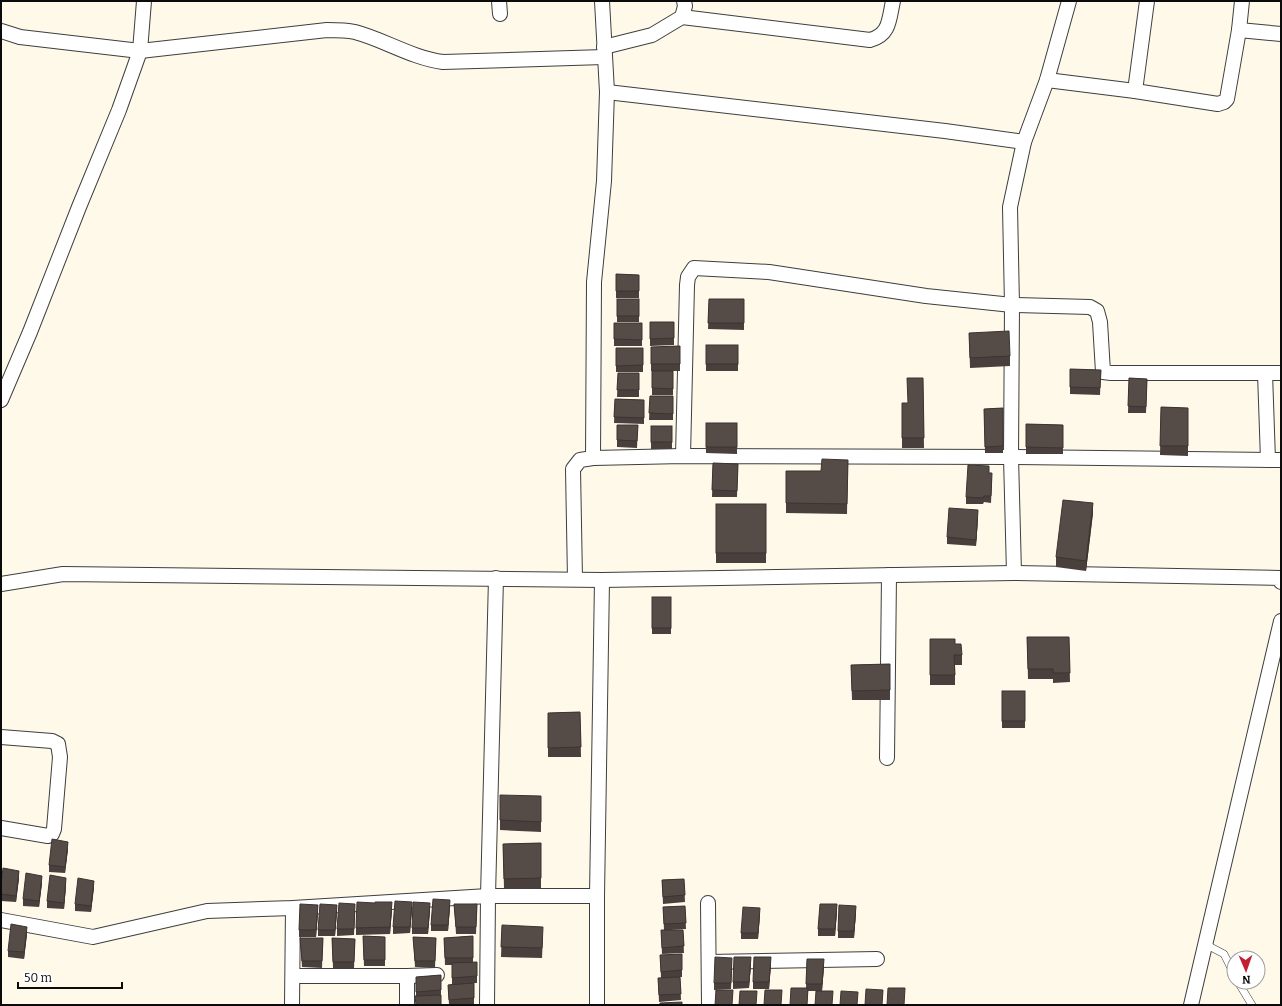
<svg xmlns="http://www.w3.org/2000/svg" width="1282" height="1006" font-family="Bitter,serif">
<rect width="100%" height="100%" fill="#fff9ea"/>
<g fill="none" stroke-linecap="round" stroke-linejoin="round">
<defs>
<g id="lane">
<path d="M 1205,944 L 1224,954 L 1234,974"/>
<path d="M 1238,982 L 1252,1005"/>
</g>
<g id="street">
<path d="M 499,1 L 500,14"/>
<path d="M 682,17 L 870,40 C 890,35 889,19 893,1"/>
<path d="M 1239,30 L 1281,34"/>
<path d="M 1,31 L 20,37 L 140,51 L 327,30 C 336,30 346,30 355,32 C 385,40 412,58 443,62 L 604,57"/>
<path d="M 604,47 L 652,35 L 682,17 L 685,6 L 684,1"/>
<path d="M 1047,80 L 1135,91 L 1218,104 L 1224,102 L 1227,99 L 1239,30 L 1242,1"/>
<path d="M 1135,91 L 1147,1"/>
<path d="M 607,92 L 945,131 L 1024,142"/>
<path d="M 1265,373 L 1268,460"/>
<path d="M 1,400 L 30,332 L 79,207 L 119,110 L 140,51 L 144,1"/>
<path d="M 683,456 L 687,285 L 688,277 L 694,268 L 769,272 L 926,296 L 1012,305 L 1090,307 L 1097,311 L 1100,322 L 1103,372 L 1111,373 L 1281,373"/>
<path d="M 593,458 L 594,282 L 604,181 L 607,92 L 602,1"/>
<path d="M 1014,573 L 1011,457 L 1012,305 L 1010,207 L 1024,142 L 1047,80 L 1069,1"/>
<path d="M 575,579 L 573,469 L 580,460 L 593,458 L 683,456 L 1011,457 L 1281,460"/>
<path d="M 1,584 L 63,574 L 602,580 L 1014,573 L 1280,578 L 1281,582"/>
<path d="M 1,737 L 52,741 L 58,744 L 60,757 L 54,829 L 52,834 L 48,836 L 1,828"/>
<path d="M 887,758 L 889,575"/>
<path d="M 708,903 L 709,1005"/>
<path d="M 1,920 L 93,937 L 207,911 L 293,908 L 488,896 L 597,896"/>
<path d="M 709,962 L 877,959"/>
<path d="M 293,976 L 407,976 L 437,975"/>
<path d="M 292,1005 L 293,908"/>
<path d="M 407,1005 L 407,976"/>
<path d="M 487,1005 L 488,896 L 496,578"/>
<path d="M 597,1005 L 597,896 L 602,580"/>
<path d="M 1191,1005 L 1281,621"/>
</g>
</defs>
<use href="#lane" stroke="#3e3e3e" stroke-width="8"/>
<use href="#street" stroke="#3e3e3e" stroke-width="16"/>
<use href="#lane" stroke="#fff" stroke-width="7"/>
<use href="#street" stroke="#fff" stroke-width="14"/>
</g>
<g fill="#49403d">
<path d="M 616,274 L 639,275 L 639,298 L 616,298 Z"/>
<rect x="617" y="299" width="22" height="23"/>
<path d="M 709,299 L 744,299 L 744,330 L 708,329 Z"/>
<path d="M 650,322 L 674,322 L 674,345 L 650,346 Z"/>
<rect x="614" y="323" width="28" height="23"/>
<path d="M 969,333 L 1010,356 L 1010,366 L 970,368 Z"/>
<rect x="706" y="345" width="32" height="26"/>
<path d="M 680,346 L 680,371 L 651,371 L 651,347 Z"/>
<rect x="616" y="348" width="27" height="24"/>
<path d="M 1070,369 L 1101,370 L 1100,395 L 1070,394 Z"/>
<rect x="652" y="371" width="21" height="24"/>
<path d="M 618,373 L 639,373 L 639,397 L 617,397 Z"/>
<path d="M 923,378 L 924,448 L 902,448 L 902,403 L 908,403 Z"/>
<path d="M 1129,378 L 1147,379 L 1146,413 L 1128,413 Z"/>
<path d="M 650,396 L 673,396 L 673,420 L 649,420 Z"/>
<path d="M 615,399 L 644,400 L 644,424 L 614,423 Z"/>
<path d="M 1161,407 L 1188,408 L 1188,456 L 1160,455 Z"/>
<path d="M 1003,408 L 1003,453 L 985,453 L 984,409 Z"/>
<path d="M 706,423 L 737,423 L 737,454 L 706,453 Z"/>
<path d="M 1026,424 L 1063,425 L 1063,454 L 1026,454 Z"/>
<path d="M 617,425 L 638,425 L 637,448 L 617,447 Z"/>
<rect x="651" y="426" width="21" height="23"/>
<path d="M 848,460 L 847,514 L 786,513 L 786,471 L 821,471 Z"/>
<path d="M 713,463 L 738,464 L 737,497 L 712,497 Z"/>
<path d="M 989,473 L 992,479 L 991,503 L 984,502 L 983,504 L 966,504 L 966,497 Z"/>
<rect x="716" y="504" width="50" height="59"/>
<path d="M 1093,513 L 1086,571 L 1056,567 L 1056,557 Z"/>
<path d="M 978,517 L 976,546 L 947,544 L 947,537 Z"/>
<rect x="652" y="597" width="19" height="37"/>
<path d="M 1027,637 L 1069,637 L 1070,682 L 1053,683 L 1053,679 L 1028,679 Z"/>
<path d="M 930,639 L 962,655 L 962,665 L 955,665 L 955,685 L 930,685 Z"/>
<path d="M 890,664 L 890,700 L 852,700 L 851,665 Z"/>
<rect x="1002" y="691" width="23" height="37"/>
<path d="M 580,712 L 581,757 L 548,757 L 548,713 Z"/>
<path d="M 541,796 L 541,832 L 500,830 L 500,820 Z"/>
<path d="M 541,843 L 541,888 L 504,889 L 503,844 Z"/>
<path d="M 68,849 L 65,873 L 49,872 L 49,865 Z"/>
<path d="M 19,878 L 16,902 L 1,901 L 1,885 Z"/>
<path d="M 684,879 L 685,902 L 663,904 L 662,880 Z"/>
<path d="M 42,883 L 39,907 L 23,906 L 23,899 Z"/>
<path d="M 66,885 L 64,909 L 47,908 L 47,901 Z"/>
<path d="M 94,887 L 91,912 L 75,911 L 75,904 Z"/>
<path d="M 454,904 L 477,904 L 476,934 L 456,934 Z"/>
<path d="M 450,906 L 448,931 L 431,931 L 431,925 Z"/>
<path d="M 685,906 L 686,929 L 670,930 L 683,930 L 684,953 L 662,954 L 661,930 L 664,930 L 663,907 Z"/>
<path d="M 412,908 L 410,933 L 393,934 L 393,927 Z"/>
<path d="M 392,909 L 390,934 L 356,935 L 356,928 Z"/>
<path d="M 430,909 L 428,934 L 412,934 L 412,928 Z"/>
<path d="M 355,910 L 354,935 L 337,936 L 337,929 Z"/>
<path d="M 337,911 L 335,936 L 318,936 L 318,930 Z"/>
<path d="M 837,911 L 835,936 L 818,936 L 818,929 Z"/>
<path d="M 318,912 L 316,937 L 299,937 L 299,930 Z"/>
<path d="M 856,912 L 854,938 L 838,938 L 838,931 Z"/>
<path d="M 760,914 L 758,939 L 741,939 L 741,933 Z"/>
<path d="M 502,925 L 543,936 L 542,958 L 501,957 Z"/>
<path d="M 27,934 L 24,959 L 8,957 L 8,951 Z"/>
<path d="M 363,936 L 385,937 L 385,966 L 364,966 Z"/>
<path d="M 473,936 L 473,962 L 477,962 L 477,983 L 474,983 L 474,1004 L 465,1005 L 449,1005 L 448,985 L 452,984 L 452,965 L 445,965 L 444,938 Z"/>
<path d="M 413,937 L 436,938 L 435,968 L 415,967 Z"/>
<path d="M 300,938 L 323,938 L 322,968 L 302,967 Z"/>
<path d="M 332,938 L 355,939 L 354,968 L 333,968 Z"/>
<path d="M 682,954 L 682,977 L 675,977 L 680,977 L 681,1000 L 659,1002 L 658,978 L 661,978 L 660,955 Z"/>
<path d="M 807,959 L 824,966 L 822,991 L 833,997 L 816,991 L 808,991 L 807,1005 L 790,1005 L 806,988 Z"/>
<path d="M 732,964 L 731,989 L 714,990 L 714,983 Z"/>
<path d="M 751,964 L 749,988 L 733,989 L 733,982 Z"/>
<path d="M 771,964 L 769,989 L 753,989 L 753,982 Z"/>
<path d="M 441,975 L 441,997 L 416,996 L 416,977 Z"/>
</g>
<g fill="#3c3432">
<path d="M 1093,503 L 1093,513 L 1086,571 L 1086,561 Z"/>
<path d="M 978,510 L 978,517 L 976,546 L 976,540 Z"/>
<path d="M 68,842 L 68,849 L 65,873 L 65,867 Z"/>
<path d="M 19,871 L 19,878 L 16,902 L 16,896 Z"/>
<path d="M 42,876 L 42,883 L 39,907 L 39,901 Z"/>
<path d="M 66,878 L 66,885 L 64,909 L 64,903 Z"/>
<path d="M 94,881 L 94,887 L 91,912 L 91,906 Z"/>
<path d="M 450,900 L 450,906 L 448,931 L 448,925 Z"/>
<path d="M 392,902 L 392,909 L 390,934 L 390,927 Z"/>
<path d="M 412,902 L 412,908 L 410,933 L 410,927 Z"/>
<path d="M 430,903 L 430,909 L 428,934 L 428,928 Z"/>
<path d="M 837,904 L 837,911 L 835,936 L 835,929 Z"/>
<path d="M 318,905 L 318,912 L 316,937 L 316,930 Z"/>
<path d="M 337,905 L 337,911 L 335,936 L 335,930 Z"/>
<path d="M 856,906 L 856,912 L 854,938 L 854,931 Z"/>
<path d="M 760,908 L 760,914 L 758,939 L 758,933 Z"/>
<path d="M 27,927 L 27,934 L 24,959 L 24,952 Z"/>
<path d="M 751,957 L 751,964 L 749,988 L 749,982 Z"/>
<path d="M 771,957 L 771,964 L 769,989 L 769,982 Z"/>
<path d="M 824,959 L 824,966 L 822,991 L 822,984 Z"/>
</g>
<g fill="#554b47" stroke="#3c3432">
<path d="M 616,274 L 639,275 L 639,291 L 616,291 Z"/>
<rect x="617" y="299" width="22" height="17"/>
<path d="M 709,299 L 744,299 L 744,323 L 708,323 Z"/>
<path d="M 650,322 L 674,322 L 674,338 L 650,339 Z"/>
<path d="M 614,323 L 642,323 L 642,340 L 614,339 Z"/>
<path d="M 1009,331 L 1010,356 L 970,358 L 969,333 Z"/>
<rect x="706" y="345" width="32" height="19"/>
<path d="M 680,346 L 680,364 L 651,364 L 651,347 Z"/>
<path d="M 616,348 L 643,348 L 643,365 L 616,366 Z"/>
<path d="M 1070,369 L 1101,370 L 1100,388 L 1070,387 Z"/>
<path d="M 652,371 L 673,371 L 673,389 L 652,388 Z"/>
<path d="M 618,373 L 639,373 L 639,390 L 617,390 Z"/>
<path d="M 907,378 L 923,378 L 924,438 L 902,438 L 902,403 L 908,403 Z"/>
<path d="M 1129,378 L 1147,379 L 1146,407 L 1128,406 Z"/>
<path d="M 650,396 L 673,396 L 673,414 L 649,413 Z"/>
<path d="M 615,399 L 644,400 L 644,418 L 614,417 Z"/>
<path d="M 1161,407 L 1188,408 L 1188,446 L 1160,446 Z"/>
<path d="M 1003,408 L 1003,446 L 985,447 L 984,409 Z"/>
<rect x="706" y="423" width="31" height="24"/>
<path d="M 1026,424 L 1063,425 L 1063,448 L 1026,447 Z"/>
<path d="M 617,425 L 638,425 L 637,441 L 617,440 Z"/>
<rect x="651" y="426" width="21" height="16"/>
<path d="M 822,459 L 848,460 L 847,504 L 786,503 L 786,471 L 821,471 Z"/>
<path d="M 713,463 L 738,464 L 737,491 L 712,490 Z"/>
<path d="M 968,465 L 989,466 L 989,473 L 992,473 L 991,496 L 984,496 L 983,498 L 966,497 Z"/>
<path d="M 1063,500 L 1093,503 L 1086,561 L 1056,557 Z"/>
<rect x="716" y="504" width="50" height="49"/>
<path d="M 949,508 L 978,510 L 976,540 L 947,537 Z"/>
<rect x="652" y="597" width="19" height="31"/>
<path d="M 1027,637 L 1069,637 L 1070,673 L 1053,673 L 1053,669 L 1028,669 Z"/>
<path d="M 930,639 L 955,639 L 955,644 L 961,644 L 962,655 L 954,655 L 955,675 L 930,675 Z"/>
<path d="M 890,664 L 890,690 L 852,691 L 851,665 Z"/>
<rect x="1002" y="691" width="23" height="30"/>
<path d="M 580,712 L 581,747 L 548,748 L 548,713 Z"/>
<path d="M 500,795 L 541,796 L 541,822 L 500,820 Z"/>
<path d="M 52,839 L 68,842 L 65,867 L 49,865 Z"/>
<path d="M 541,843 L 541,878 L 504,879 L 503,844 Z"/>
<path d="M 3,868 L 19,871 L 16,896 L 1,894 L 1,885 Z"/>
<path d="M 26,873 L 42,876 L 39,901 L 23,899 Z"/>
<path d="M 50,875 L 66,878 L 64,903 L 47,901 Z"/>
<path d="M 78,878 L 94,881 L 91,906 L 75,904 Z"/>
<path d="M 684,879 L 685,895 L 663,897 L 662,880 Z"/>
<path d="M 433,899 L 450,900 L 448,925 L 431,925 Z"/>
<path d="M 395,901 L 412,902 L 410,927 L 393,927 Z"/>
<path d="M 357,902 L 375,903 L 375,902 L 392,902 L 390,927 L 356,928 Z"/>
<path d="M 413,902 L 430,903 L 428,928 L 412,928 Z"/>
<path d="M 339,903 L 355,904 L 354,929 L 337,929 Z"/>
<path d="M 300,904 L 318,905 L 316,930 L 299,930 Z"/>
<path d="M 320,904 L 337,905 L 335,930 L 318,930 Z"/>
<path d="M 454,904 L 477,904 L 476,927 L 456,927 Z"/>
<path d="M 820,904 L 837,904 L 835,929 L 818,929 Z"/>
<path d="M 839,905 L 856,906 L 854,931 L 838,931 Z"/>
<path d="M 685,906 L 686,923 L 664,924 L 663,907 Z"/>
<path d="M 743,907 L 760,908 L 758,933 L 741,933 Z"/>
<path d="M 11,924 L 27,927 L 24,952 L 8,951 Z"/>
<path d="M 502,925 L 543,927 L 542,948 L 501,947 Z"/>
<path d="M 661,930 L 683,930 L 684,946 L 662,948 Z"/>
<path d="M 363,936 L 385,937 L 385,960 L 364,960 Z"/>
<path d="M 473,936 L 473,958 L 445,958 L 444,938 Z"/>
<path d="M 413,937 L 436,938 L 435,961 L 415,961 Z"/>
<path d="M 300,938 L 323,938 L 322,961 L 302,961 Z"/>
<path d="M 332,938 L 355,939 L 354,962 L 333,962 Z"/>
<path d="M 682,954 L 682,970 L 661,972 L 660,955 Z"/>
<path d="M 715,957 L 732,958 L 731,983 L 714,983 Z"/>
<path d="M 734,957 L 751,957 L 749,982 L 733,982 Z"/>
<path d="M 754,957 L 771,957 L 769,982 L 753,982 Z"/>
<path d="M 807,959 L 824,959 L 822,984 L 806,984 Z"/>
<path d="M 477,962 L 477,976 L 452,978 L 452,963 Z"/>
<path d="M 441,975 L 441,990 L 416,992 L 416,977 Z"/>
<path d="M 680,977 L 681,994 L 659,995 L 658,978 Z"/>
<path d="M 474,983 L 474,998 L 449,1000 L 448,985 Z"/>
<path d="M 791,988 L 808,988 L 807,1005 L 790,1005 Z"/>
<path d="M 888,988 L 905,988 L 904,1005 L 887,1005 Z"/>
<path d="M 866,989 L 883,990 L 882,1005 L 865,1005 Z"/>
<path d="M 716,990 L 733,990 L 732,1005 L 715,1005 Z"/>
<path d="M 765,990 L 782,990 L 781,1005 L 764,1005 Z"/>
<path d="M 740,991 L 757,991 L 756,1005 L 739,1005 Z"/>
<path d="M 816,991 L 833,991 L 832,1005 L 815,1005 Z"/>
<path d="M 841,991 L 858,992 L 857,1005 L 840,1005 Z"/>
<path d="M 441,995 L 441,1005 L 416,1005 L 415,996 Z"/>
<path d="M 682,1002 L 682,1005 L 660,1005 L 660,1003 Z"/>
</g>
<rect width="1282" height="1006" fill="none" stroke="#0b0b0b" stroke-width="4"/>
<g transform="translate(1246 970) rotate(178)"><circle r="19" fill="#ffffff" stroke="#9d9d9d"/>
<path d="M0-3L7 15L0 10L-7 15Z" fill="#c21d34"/>
<text y="-6" font-size="11" font-weight="bold" text-anchor="middle" fill="#0b0b0b">N</text>
</g>
<path d="M18 982v6h104v-6" fill="none" stroke="#0b0b0b" stroke-width="2"/>
<text x="24" y="982" font-size="12" fill="#0b0b0b" stroke="#ffffff" stroke-width="3" paint-order="stroke">50 m</text>
</svg>
